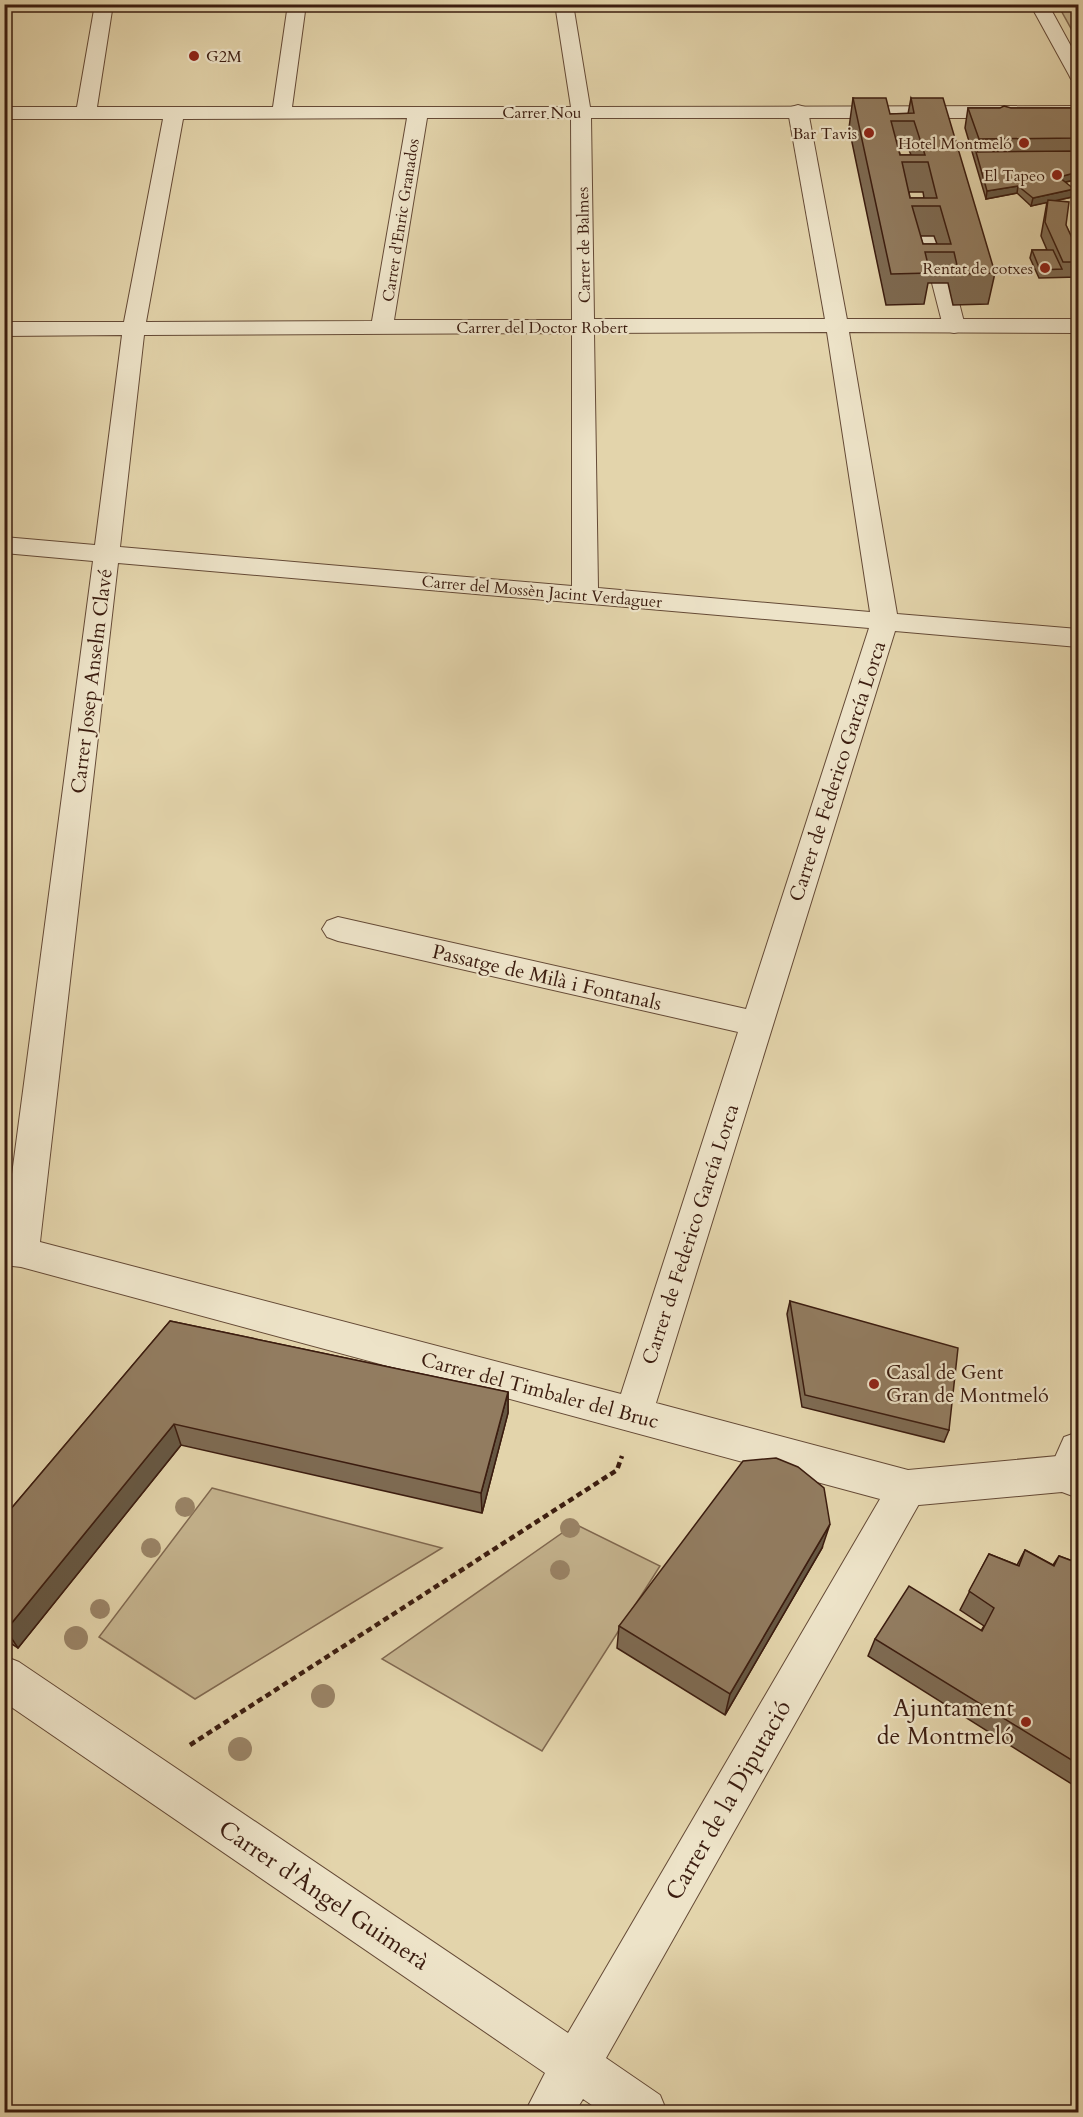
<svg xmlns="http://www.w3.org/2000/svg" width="1083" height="2117" font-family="Cardo,serif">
<rect width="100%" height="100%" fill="#e3d4ab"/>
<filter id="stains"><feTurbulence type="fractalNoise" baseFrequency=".00333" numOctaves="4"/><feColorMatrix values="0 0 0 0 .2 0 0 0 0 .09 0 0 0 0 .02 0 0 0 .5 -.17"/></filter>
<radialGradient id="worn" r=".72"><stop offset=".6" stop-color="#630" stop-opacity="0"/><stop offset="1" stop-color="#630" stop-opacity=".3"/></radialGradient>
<g fill="#c6b590" stroke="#806850" stroke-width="1.5">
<path d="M 1058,5 L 1078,5 L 1078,41 Z"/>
<path d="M 212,1488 L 442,1548 L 195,1699 L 99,1637 Z"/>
<path d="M 575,1524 L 660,1566 L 542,1751 L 382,1659 Z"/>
</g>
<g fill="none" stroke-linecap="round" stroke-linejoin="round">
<defs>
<g id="pedestrian">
<path d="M 798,105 L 805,107 L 808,111 L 848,325 L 845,330 L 837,332 L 829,330 L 826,325 L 788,111 L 791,107 Z"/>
<path d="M 931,230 L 938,232 L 942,236 L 952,275 L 950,278 L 954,283 L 965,326 L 962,331 L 954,333 L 946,331 L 943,326 L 932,283 L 934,280 L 930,275 L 920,236 L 924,232 Z"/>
<path d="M 1068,1455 L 1078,1459 L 1078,1498 L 1062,1492 L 908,1506 L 894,1501 L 888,1488 L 894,1475 L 908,1470 Z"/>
</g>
<g id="minor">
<path d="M 95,4 L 113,4 L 97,107 L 273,107 L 288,4 L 306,4 L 292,107 L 571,107 L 555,4 L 573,4 L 590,107 L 1078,106 L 1078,118 L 591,118 L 594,319 L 1078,319 L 1078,333 L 849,332 L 897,614 L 1078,629 L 1078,647 L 895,631 L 656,1403 L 908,1470 L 922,1475 L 928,1488 L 606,2058 L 660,2095 L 667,2112 L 602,2112 L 583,2099 L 575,2112 L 525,2112 L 545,2073 L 4,1702 L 4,1656 L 19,1662 L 568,2033 L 880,1499 L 21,1267 L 4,1265 L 4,1235 L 93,561 L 4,553 L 4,537 L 95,545 L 122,335 L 4,336 L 4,322 L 124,322 L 163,119 L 4,119 L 4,107 L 77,107 ZM 407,118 L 372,321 L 146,322 L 183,119 ZM 427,118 L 571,118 L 572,320 L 394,320 ZM 827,332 L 870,612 L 598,588 L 594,333 ZM 572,333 L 572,586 L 120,547 L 144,335 ZM 118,563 L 869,628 L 746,1009 L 338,917 L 327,921 L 322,929 L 327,937 L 338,941 L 738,1032 L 621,1394 L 40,1242 Z"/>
<path d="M 1078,1432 L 1078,1487 L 1068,1491 L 1054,1486 L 1048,1473 L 1064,1437 Z"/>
</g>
<path id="tertiary" d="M 1030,4 L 1048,4 L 1078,59 L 1078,80 L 1071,79 L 1069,75 Z"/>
</defs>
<use href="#pedestrian" stroke="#654a36" stroke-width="2"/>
<use href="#minor" stroke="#654a36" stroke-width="2"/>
<use href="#tertiary" stroke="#654a36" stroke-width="2"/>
<path stroke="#3b1c0f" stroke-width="4.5" stroke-dasharray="6 4" stroke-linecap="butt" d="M 190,1745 L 617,1470 L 622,1456"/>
<use href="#pedestrian" fill="#ede3c8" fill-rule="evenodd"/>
<use href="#minor" fill="#ede3c8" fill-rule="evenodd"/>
<use href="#tertiary" fill="#ede3c8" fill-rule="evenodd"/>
</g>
<g fill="#9a8467">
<circle cx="185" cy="1507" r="10"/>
<circle cx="570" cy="1528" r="10"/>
<circle cx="151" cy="1548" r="10"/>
<circle cx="560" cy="1570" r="10"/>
<circle cx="100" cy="1609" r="10"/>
<circle cx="76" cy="1638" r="12"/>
<circle cx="323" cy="1696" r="12"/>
<circle cx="240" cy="1749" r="12"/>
</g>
<g fill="#7e6b53" stroke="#3b1c0f" stroke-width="1.5" fill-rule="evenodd">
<path d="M 853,98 L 890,114 L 908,114 L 911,98 L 995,273 L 988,304 L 953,305 L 948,283 L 928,283 L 924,304 L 886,305 L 849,128 ZM 899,150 L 909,150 L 911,155 L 900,155 ZM 909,192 L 923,192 L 924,198 L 910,198 ZM 920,236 L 934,236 L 937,244 L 923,244 Z"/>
<path d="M 968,108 L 1078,108 L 1078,180 L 1066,182 L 1072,197 L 1054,201 L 1072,238 L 1078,237 L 1078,277 L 1039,278 L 1030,258 L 1032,250 L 1047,250 L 1041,236 L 1047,202 L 1031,206 L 1017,193 L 986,199 L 965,128 Z"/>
<path d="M 790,1301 L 949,1430 L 944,1442 L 802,1407 L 787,1314 Z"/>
<path d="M 170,1321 L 508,1392 L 508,1413 L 482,1513 L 181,1445 L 18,1648 L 4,1639 L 4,1517 Z"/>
<path d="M 822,1548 L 725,1715 L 617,1648 L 619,1626 Z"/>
<path d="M 1025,1550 L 1053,1565 L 1059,1556 L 1078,1563 L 1078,1788 L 868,1656 L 875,1639 L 981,1631 L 984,1626 L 960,1610 L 989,1554 L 1017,1565 Z"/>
</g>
<g fill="#665743" stroke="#3b1c0f" stroke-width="1.5">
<path d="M 1078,172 L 1078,179 L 1057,184 L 1059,177 Z"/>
<path d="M 1018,186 L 1017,193 L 986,199 L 987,191 Z"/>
<path d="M 1074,189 L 1072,197 L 1031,206 L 1033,198 Z"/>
<path d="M 508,1392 L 508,1413 L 482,1513 L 481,1493 Z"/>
<path d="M 174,1424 L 181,1445 L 18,1648 L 6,1630 Z"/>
<path d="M 830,1524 L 822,1548 L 725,1715 L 730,1694 Z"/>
</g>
<g fill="#927c60" stroke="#3b1c0f" stroke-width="1.5" fill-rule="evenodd">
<path d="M 853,98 L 886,98 L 890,114 L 914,113 L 911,98 L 943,98 L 995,273 L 959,274 L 954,252 L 925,252 L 930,273 L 891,274 ZM 891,121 L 914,121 L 925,155 L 900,155 ZM 902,162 L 928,162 L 937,198 L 910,198 ZM 912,206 L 940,206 L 951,244 L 923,244 Z"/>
<path d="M 1004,106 L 1011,108 L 1078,108 L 1078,138 L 979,139 L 968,108 L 1000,108 Z"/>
<path d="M 1078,151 L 1078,172 L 1059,177 L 1074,189 L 1033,198 L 1018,186 L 987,191 L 976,152 Z"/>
<path d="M 1048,200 L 1069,202 L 1066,225 L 1078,251 L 1078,262 L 1063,262 L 1045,222 Z"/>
<path d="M 1078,237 L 1078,251 L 1072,238 Z"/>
<path d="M 1032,250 L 1053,250 L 1062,269 L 1040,270 Z"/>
<path d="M 790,1301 L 958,1348 L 949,1430 L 805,1395 Z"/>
<path d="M 170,1321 L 508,1392 L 481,1493 L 174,1424 L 6,1630 L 4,1629 L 4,1517 Z"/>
<path d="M 776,1458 L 798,1467 L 824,1488 L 830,1524 L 730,1694 L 619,1626 L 743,1461 Z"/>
<path d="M 1025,1550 L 1054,1566 L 1059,1556 L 1078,1563 L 1078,1764 L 875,1639 L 909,1586 L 982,1631 L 994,1608 L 969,1591 L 989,1554 L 1019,1566 Z"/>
</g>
<g fill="#8f2418" stroke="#ede3c8" stroke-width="2">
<circle cx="194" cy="56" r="6"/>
<circle cx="869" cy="133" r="6"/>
<circle cx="1024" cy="143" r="6"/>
<circle cx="1057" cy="175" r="6"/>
<circle cx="1045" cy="268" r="6"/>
<circle cx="874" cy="1384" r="6"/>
<circle cx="1026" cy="1722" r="6"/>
</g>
<g text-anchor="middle" stroke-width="4.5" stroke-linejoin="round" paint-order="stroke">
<g font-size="16" fill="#3b1c0f" stroke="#ede3c8" text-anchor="end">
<text x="206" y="62" text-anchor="start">G2M</text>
<text x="857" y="139">Bar Tavis</text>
<text x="1012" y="149">Hotel Montmeló</text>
<text x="1045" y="181">El Tapeo</text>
<text x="1033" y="274">Rentat de cotxes</text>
</g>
<g font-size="16" fill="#3b1c0f" stroke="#ede3c8">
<text x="542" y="118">Carrer Nou</text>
<text transform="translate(400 220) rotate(-81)" y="6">Carrer d'Enric Granados</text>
<text transform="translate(583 245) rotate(-91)" y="6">Carrer de Balmes</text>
<text x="542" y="333">Carrer del Doctor Robert</text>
<text transform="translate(542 591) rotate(5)" y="6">Carrer del Mossèn Jacint Verdaguer</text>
</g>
<g font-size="20" fill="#3b1c0f" stroke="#ede3c8">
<text transform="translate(91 681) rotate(-83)" y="7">Carrer Josep Anselm Clavé</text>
<text transform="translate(837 771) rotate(-72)" y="7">Carrer de Federico García Lorca</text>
<text transform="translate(547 977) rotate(13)" y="7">Passatge de Milà i Fontanals</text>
<text transform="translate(690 1234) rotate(-72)" y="7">Carrer de Federico García Lorca</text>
<text transform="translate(540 1390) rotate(15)" y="7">Carrer del Timbaler del Bruc</text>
</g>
<g font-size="20" fill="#3b1c0f" stroke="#ede3c8" text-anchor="start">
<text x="886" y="1379">Casal de Gent<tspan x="886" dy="23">Gran de Montmeló</tspan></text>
</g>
<g font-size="24" fill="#3b1c0f" stroke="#ede3c8" text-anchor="end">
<text x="1014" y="1716">Ajuntament<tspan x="1014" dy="28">de Montmeló</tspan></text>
</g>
<g font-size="24" fill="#3b1c0f" stroke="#ede3c8">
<text transform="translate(728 1800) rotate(-60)" y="8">Carrer de la Diputació</text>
<text transform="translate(324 1895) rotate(34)" y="8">Carrer d'Àngel Guimerà</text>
</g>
</g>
<rect width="1083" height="2117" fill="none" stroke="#e3d4ab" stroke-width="24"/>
<rect x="6" y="6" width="1071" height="2105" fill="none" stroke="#3b1c0f" stroke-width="3"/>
<rect x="12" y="12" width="1059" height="2093" fill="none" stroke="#3b1c0f" stroke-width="1.5"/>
<rect width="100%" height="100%" filter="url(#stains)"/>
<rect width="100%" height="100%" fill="url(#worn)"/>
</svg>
